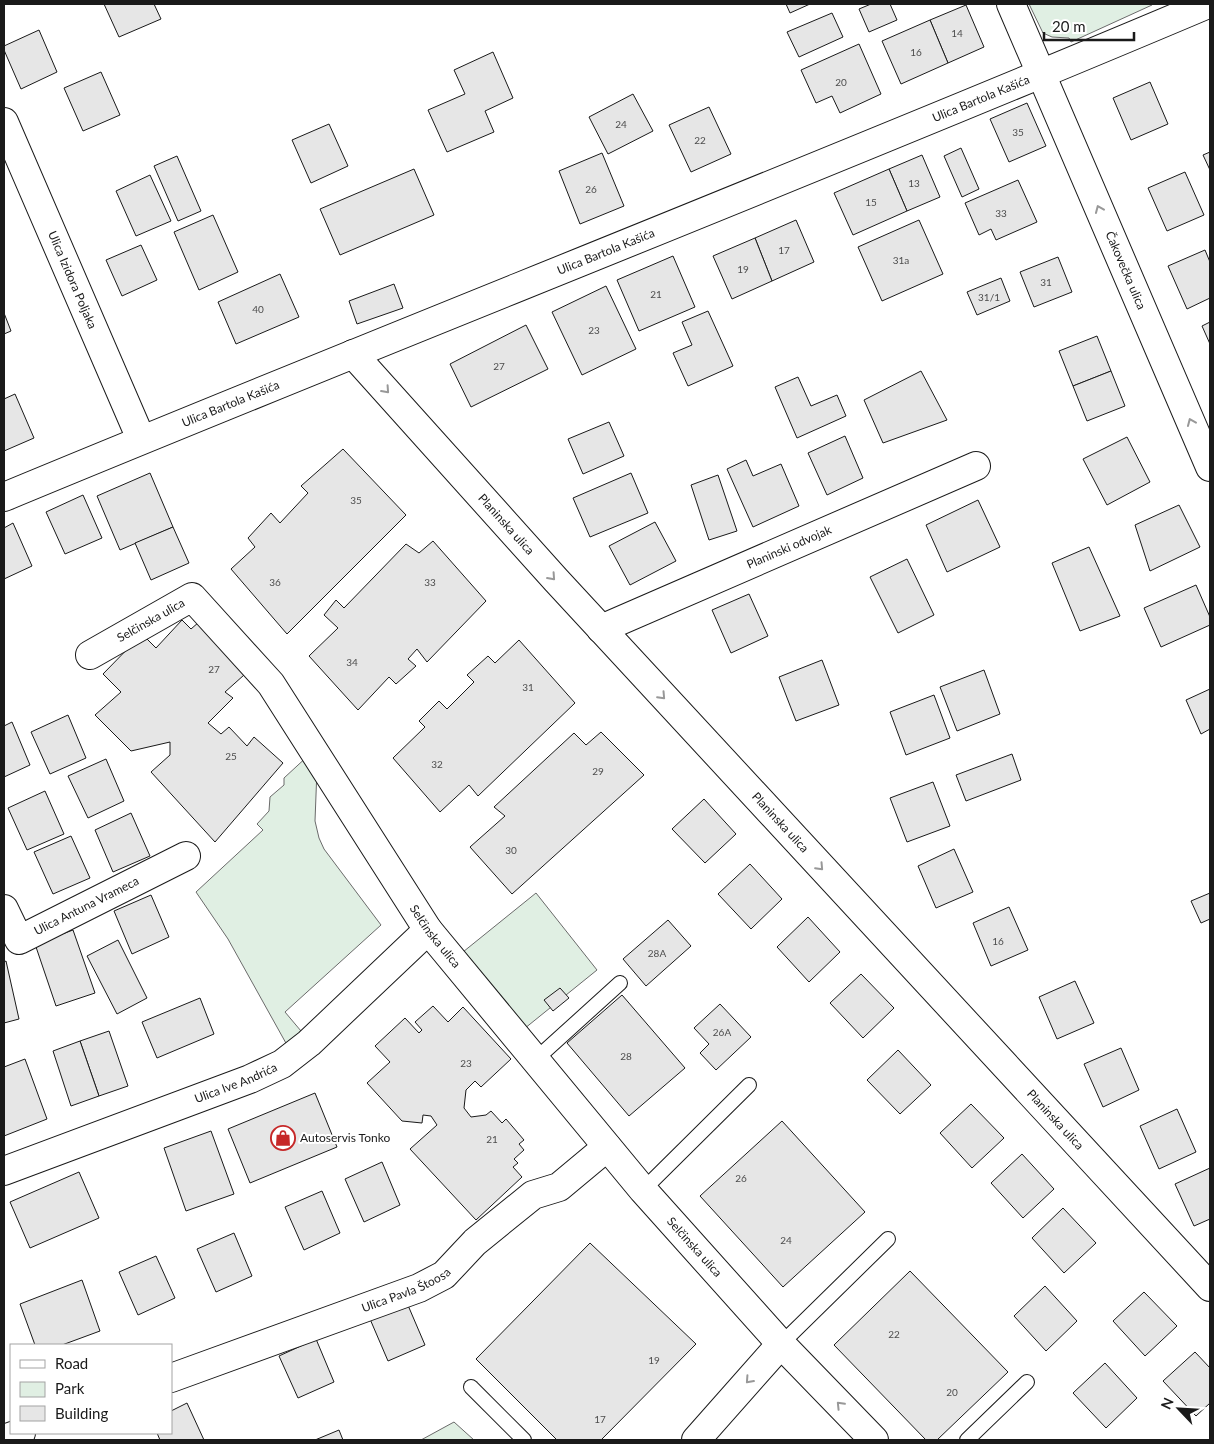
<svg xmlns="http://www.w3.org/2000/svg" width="1214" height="1444" font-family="Lato,sans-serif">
<rect width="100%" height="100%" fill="#fff"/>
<g fill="#e0efe3" stroke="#6a6a6a">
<path d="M 1029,4 L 1152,4 L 1152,5 L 1071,42 L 1069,38 L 1052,37 L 1043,33 Z"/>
<path d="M 310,754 L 317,769 L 315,821 L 319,838 L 324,849 L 381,925 L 285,1012 L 301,1031 L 287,1045 L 228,939 L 196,892 L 263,830 L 257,824 L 269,811 L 270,797 L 284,785 L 284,778 Z"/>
<path d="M 536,893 L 597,970 L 519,1033 L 458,956 Z"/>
<path d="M 454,1422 L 474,1440 L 421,1440 Z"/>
</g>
<g fill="#e6e6e6" stroke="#1a1a1a">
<path d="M 104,4 L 154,4 L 161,19 L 119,37 Z"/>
<path d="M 786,4 L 810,4 L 790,13 Z"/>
<path d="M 871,4 L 890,4 L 897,20 L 869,32 L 859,9 Z"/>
<path d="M 966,5 L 984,47 L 948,63 L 930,20 Z"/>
<path d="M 832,13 L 843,37 L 799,57 L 787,32 Z"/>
<path d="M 930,20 L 948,63 L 901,84 L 882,41 Z"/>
<path d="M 39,30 L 57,72 L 21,89 L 4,50 L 4,46 Z"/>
<path d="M 859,44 L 881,94 L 840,113 L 832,96 L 816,103 L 801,70 Z"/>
<path d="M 493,52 L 513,98 L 485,111 L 494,132 L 447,152 L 428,110 L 465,94 L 454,70 Z"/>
<path d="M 101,72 L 120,115 L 83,131 L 64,88 Z"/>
<path d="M 1150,82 L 1168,124 L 1131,140 L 1113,98 Z"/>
<path d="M 633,94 L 653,131 L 608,154 L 589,117 Z"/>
<path d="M 1027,103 L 1046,146 L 1009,162 L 990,119 Z"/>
<path d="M 709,107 L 731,154 L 691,172 L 669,125 Z"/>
<path d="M 329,124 L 348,166 L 311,183 L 292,140 Z"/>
<path d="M 961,148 L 979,189 L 962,197 L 944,156 Z"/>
<path d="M 1210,152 L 1210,170 L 1203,155 Z"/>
<path d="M 602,153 L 624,206 L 580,224 L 559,171 Z"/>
<path d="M 922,155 L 940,197 L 907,211 L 889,169 Z"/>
<path d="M 177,156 L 201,211 L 178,221 L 154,166 Z"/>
<path d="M 414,169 L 434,215 L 340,255 L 320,209 Z"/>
<path d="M 889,169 L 907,211 L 853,235 L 834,193 Z"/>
<path d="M 1185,172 L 1204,215 L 1167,231 L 1148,188 Z"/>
<path d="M 150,175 L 171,221 L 136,236 L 116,191 Z"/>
<path d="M 1018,180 L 1037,222 L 996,240 L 991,229 L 979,235 L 965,203 Z"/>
<path d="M 213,215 L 238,272 L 199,290 L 174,232 Z"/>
<path d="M 796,220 L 814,262 L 772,281 L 755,238 Z"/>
<path d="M 919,220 L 943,274 L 882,301 L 858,247 Z"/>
<path d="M 755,238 L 772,281 L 732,299 L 713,256 Z"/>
<path d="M 141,245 L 157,280 L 122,296 L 106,260 Z"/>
<path d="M 1205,250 L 1210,262 L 1210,298 L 1187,309 L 1168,266 Z"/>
<path d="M 673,256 L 695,307 L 639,331 L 617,280 Z"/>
<path d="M 1058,257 L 1072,292 L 1034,307 L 1020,272 Z"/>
<path d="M 280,274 L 299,317 L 236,344 L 218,302 Z"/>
<path d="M 1001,278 L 1010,301 L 977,315 L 967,292 Z"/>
<path d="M 394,284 L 403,308 L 357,324 L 349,301 Z"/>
<path d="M 606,286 L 636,349 L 582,375 L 552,312 Z"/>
<path d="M 708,311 L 733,366 L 688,386 L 673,353 L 692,345 L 682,322 Z"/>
<path d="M 4,313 L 11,331 L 4,334 Z"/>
<path d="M 1210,322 L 1210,344 L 1202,326 Z"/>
<path d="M 526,325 L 548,369 L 471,407 L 450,364 Z"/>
<path d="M 1097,336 L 1111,371 L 1073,386 L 1059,351 Z"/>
<path d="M 921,371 L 947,420 L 883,443 L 864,400 Z"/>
<path d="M 1111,371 L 1125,406 L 1087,421 L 1073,386 Z"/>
<path d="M 798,377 L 811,406 L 837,395 L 846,416 L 797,438 L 775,387 Z"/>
<path d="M 15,394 L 34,438 L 4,451 L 4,399 Z"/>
<path d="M 609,422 L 624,456 L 583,474 L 568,439 Z"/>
<path d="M 845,436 L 863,478 L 827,495 L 808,453 Z"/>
<path d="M 1127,437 L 1150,482 L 1107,505 L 1083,459 Z"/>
<path d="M 343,449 L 406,515 L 287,634 L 231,569 L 255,547 L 248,538 L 271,513 L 280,523 L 308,493 L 301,486 Z"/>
<path d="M 746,460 L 753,476 L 781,464 L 799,506 L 753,527 L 727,469 Z"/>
<path d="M 150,473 L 173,527 L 120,550 L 97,496 Z"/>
<path d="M 631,473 L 648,513 L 590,537 L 573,498 Z"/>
<path d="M 718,475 L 737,531 L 709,540 L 691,485 Z"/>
<path d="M 83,495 L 102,538 L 65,554 L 46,512 Z"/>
<path d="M 978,500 L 1000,547 L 947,572 L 926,525 Z"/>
<path d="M 1179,505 L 1200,547 L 1150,571 L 1135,525 Z"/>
<path d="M 655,522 L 676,561 L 630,585 L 609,546 Z"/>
<path d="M 13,523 L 32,566 L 4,579 L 4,528 Z"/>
<path d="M 173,527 L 189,563 L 151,580 L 135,543 Z"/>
<path d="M 433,541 L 486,601 L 427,662 L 417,649 L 408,659 L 416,666 L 396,684 L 389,677 L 358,710 L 309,656 L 338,628 L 324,615 L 336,600 L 344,608 L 406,544 L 419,553 Z"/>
<path d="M 1089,547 L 1120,616 L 1080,631 L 1052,563 Z"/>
<path d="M 907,559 L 934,615 L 898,633 L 870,577 Z"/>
<path d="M 1196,585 L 1210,617 L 1210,625 L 1161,647 L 1144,608 Z"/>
<path d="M 749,594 L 768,636 L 731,653 L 712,610 Z"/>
<path d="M 182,620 L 191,629 L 199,622 L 244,675 L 225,692 L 233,698 L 208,723 L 221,734 L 229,727 L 247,746 L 254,737 L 283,763 L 215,842 L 151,772 L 170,755 L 170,742 L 131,751 L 95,715 L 121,692 L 103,674 L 142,634 L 156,648 Z"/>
<path d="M 519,640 L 575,703 L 478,796 L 469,785 L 440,812 L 393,758 L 425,727 L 419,721 L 439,701 L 447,709 L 474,682 L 467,675 L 488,656 L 495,663 Z"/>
<path d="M 822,660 L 839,705 L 796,721 L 779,677 Z"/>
<path d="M 984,670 L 1000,714 L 957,731 L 940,687 Z"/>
<path d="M 1210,689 L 1210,729 L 1201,734 L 1186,700 Z"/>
<path d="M 934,695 L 950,738 L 906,755 L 890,712 Z"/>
<path d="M 68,715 L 86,758 L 50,774 L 31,732 Z"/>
<path d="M 12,722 L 30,765 L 4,777 L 4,726 Z"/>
<path d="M 601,732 L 644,775 L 512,894 L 470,847 L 505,816 L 494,807 L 574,733 L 586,745 Z"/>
<path d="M 1012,754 L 1021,780 L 966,801 L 956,775 Z"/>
<path d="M 106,759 L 124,801 L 88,818 L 68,776 Z"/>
<path d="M 933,782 L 950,826 L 907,842 L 890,798 Z"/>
<path d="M 45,791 L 64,834 L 27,850 L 8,808 Z"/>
<path d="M 704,799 L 736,834 L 705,863 L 672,829 Z"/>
<path d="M 131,813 L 150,856 L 113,872 L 95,830 Z"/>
<path d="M 71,836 L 90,878 L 53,894 L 34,852 Z"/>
<path d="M 954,849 L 973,892 L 936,908 L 918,866 Z"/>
<path d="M 750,864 L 782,899 L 751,929 L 718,894 Z"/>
<path d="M 1210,893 L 1210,919 L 1201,923 L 1191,901 Z"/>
<path d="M 151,895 L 169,937 L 132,954 L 114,911 Z"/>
<path d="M 1009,907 L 1028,950 L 991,966 L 973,923 Z"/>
<path d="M 808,917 L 840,952 L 809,982 L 777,947 Z"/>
<path d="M 668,920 L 691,946 L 646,986 L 623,959 Z"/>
<path d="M 73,930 L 95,993 L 56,1006 L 35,944 Z"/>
<path d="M 118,940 L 147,998 L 117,1014 L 87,956 Z"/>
<path d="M 6,961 L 19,1019 L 4,1023 L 4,962 Z"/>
<path d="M 861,974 L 894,1008 L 863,1038 L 830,1003 Z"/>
<path d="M 1075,981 L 1094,1023 L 1057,1039 L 1039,997 Z"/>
<path d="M 560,988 L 569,998 L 553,1011 L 544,1000 Z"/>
<path d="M 622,995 L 685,1068 L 629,1116 L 567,1043 Z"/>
<path d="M 200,998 L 214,1034 L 157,1058 L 142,1022 Z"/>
<path d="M 720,1004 L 751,1037 L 716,1070 L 700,1053 L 709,1044 L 694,1028 Z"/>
<path d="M 433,1006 L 448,1022 L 463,1007 L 511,1059 L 481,1087 L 475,1081 L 466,1090 L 464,1108 L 471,1117 L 486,1115 L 491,1111 L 502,1123 L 506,1119 L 524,1140 L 519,1144 L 524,1150 L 514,1159 L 518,1163 L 513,1167 L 522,1177 L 476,1220 L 410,1149 L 437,1125 L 431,1116 L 423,1115 L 422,1123 L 402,1121 L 367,1083 L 390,1062 L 375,1046 L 405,1018 L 419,1033 L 422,1030 L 415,1022 Z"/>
<path d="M 109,1031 L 128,1086 L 99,1096 L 80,1041 Z"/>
<path d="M 80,1041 L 99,1096 L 71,1106 L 53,1051 Z"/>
<path d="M 1121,1048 L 1139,1090 L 1103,1107 L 1084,1064 Z"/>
<path d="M 898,1050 L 931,1085 L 900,1114 L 867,1080 Z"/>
<path d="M 25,1059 L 47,1119 L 4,1136 L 4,1067 Z"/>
<path d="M 315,1093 L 337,1147 L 250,1183 L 228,1129 Z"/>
<path d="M 971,1104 L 1004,1138 L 972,1168 L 940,1133 Z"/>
<path d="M 1177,1109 L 1196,1152 L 1159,1169 L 1140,1126 Z"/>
<path d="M 782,1121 L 865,1212 L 783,1287 L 700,1196 Z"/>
<path d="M 211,1131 L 234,1194 L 186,1211 L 164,1148 Z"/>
<path d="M 1022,1154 L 1054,1189 L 1023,1218 L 991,1183 Z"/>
<path d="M 382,1162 L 400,1205 L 364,1222 L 345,1179 Z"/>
<path d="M 1210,1168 L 1210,1219 L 1194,1226 L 1175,1184 Z"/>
<path d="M 79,1172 L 99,1218 L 30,1248 L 10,1202 Z"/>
<path d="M 322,1191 L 340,1233 L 304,1250 L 285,1207 Z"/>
<path d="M 1063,1208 L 1096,1243 L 1064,1273 L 1032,1238 Z"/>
<path d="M 234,1233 L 252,1276 L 216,1292 L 197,1249 Z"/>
<path d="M 590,1243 L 696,1344 L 601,1440 L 557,1440 L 476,1359 Z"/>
<path d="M 156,1256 L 175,1298 L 138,1315 L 119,1272 Z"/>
<path d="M 910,1271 L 1008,1372 L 937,1440 L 926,1440 L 834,1345 Z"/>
<path d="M 82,1280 L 100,1331 L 62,1345 L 35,1345 L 20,1304 Z"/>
<path d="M 1045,1286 L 1077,1321 L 1046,1351 L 1014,1316 Z"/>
<path d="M 1144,1292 L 1177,1326 L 1145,1356 L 1113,1321 Z"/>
<path d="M 407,1303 L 425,1345 L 388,1361 L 370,1319 Z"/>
<path d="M 316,1339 L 334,1382 L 298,1398 L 279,1356 Z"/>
<path d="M 1195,1352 L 1210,1368 L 1210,1403 L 1196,1416 L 1163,1381 Z"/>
<path d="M 1105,1363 L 1137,1398 L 1106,1428 L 1073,1393 Z"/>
<path d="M 187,1403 L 204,1440 L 160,1440 L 157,1433 L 171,1433 L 171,1411 Z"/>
<path d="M 339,1430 L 343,1440 L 315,1440 Z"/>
</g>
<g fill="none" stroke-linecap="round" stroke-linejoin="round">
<defs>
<g id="lane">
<path d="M 535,1060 L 620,983"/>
<path d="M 643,1190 L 749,1085"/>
<path d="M 781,1344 L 888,1239"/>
<path d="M 471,1387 L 524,1440"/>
<path d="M 967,1440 L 1027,1382"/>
</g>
<g id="street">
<path id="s1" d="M 1011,4 L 1210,467"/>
<path id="s2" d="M 4,122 L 141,439"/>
<path id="s3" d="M 353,354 L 556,580 L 1210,1287"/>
<path id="s4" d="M 4,497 C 404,331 809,173 1208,4"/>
<path id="s5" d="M 601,629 L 976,466"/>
<path id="s6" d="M 90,655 L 192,597 L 271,684 L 428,930 L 643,1190 L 781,1344 L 874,1440"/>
<path id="s7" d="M 4,909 L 19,940 L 186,856"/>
<path id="s8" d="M 4,1171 L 250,1079 L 282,1064 L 309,1043 L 428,930"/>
<path id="s9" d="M 171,1378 L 419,1288 L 444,1275 L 475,1242 L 533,1195 L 559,1187 L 607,1147"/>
<path d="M 4,1439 L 21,1433"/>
<path d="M 696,1440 L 781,1344"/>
</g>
</defs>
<use href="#lane" stroke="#1a1a1a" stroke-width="16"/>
<use href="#street" stroke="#1a1a1a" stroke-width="30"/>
<use href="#lane" stroke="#fff" stroke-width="14"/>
<use href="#street" stroke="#fff" stroke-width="28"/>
</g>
<defs><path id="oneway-chevron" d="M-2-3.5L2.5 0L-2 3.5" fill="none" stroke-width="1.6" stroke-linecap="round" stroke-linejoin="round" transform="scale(1.25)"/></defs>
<g stroke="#989898">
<use href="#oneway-chevron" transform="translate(1099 209) rotate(-113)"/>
<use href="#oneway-chevron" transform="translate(386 390) rotate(48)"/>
<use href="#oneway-chevron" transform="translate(1191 422) rotate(-113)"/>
<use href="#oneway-chevron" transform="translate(552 577) rotate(48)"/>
<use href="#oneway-chevron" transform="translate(662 696) rotate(47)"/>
<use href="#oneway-chevron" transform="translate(820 867) rotate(47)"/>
<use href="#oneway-chevron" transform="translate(749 1380) rotate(132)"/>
<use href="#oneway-chevron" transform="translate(840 1405) rotate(-134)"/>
</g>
<defs>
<symbol id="shop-ring" viewBox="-11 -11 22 22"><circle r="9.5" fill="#fff" stroke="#c62828" stroke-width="1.5"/><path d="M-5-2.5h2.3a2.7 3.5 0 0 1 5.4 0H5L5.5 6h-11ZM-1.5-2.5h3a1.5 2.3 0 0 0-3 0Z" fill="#c62828"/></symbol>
</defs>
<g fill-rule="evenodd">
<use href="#shop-ring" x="269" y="1124" width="28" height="28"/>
</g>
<g text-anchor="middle" stroke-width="4" stroke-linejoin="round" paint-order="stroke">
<g font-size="10" fill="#4d4d4d">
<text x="957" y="37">14</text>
<text x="916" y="56">16</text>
<text x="841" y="86">20</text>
<text x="621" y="128">24</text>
<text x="1018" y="136">35</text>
<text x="700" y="144">22</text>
<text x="914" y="187">13</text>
<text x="591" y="193">26</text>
<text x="871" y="206">15</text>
<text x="1001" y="217">33</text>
<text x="784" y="254">17</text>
<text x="901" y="264">31a</text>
<text x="743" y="273">19</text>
<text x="1046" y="286">31</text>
<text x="656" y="298">21</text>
<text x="989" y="301">31/1</text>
<text x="258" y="313">40</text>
<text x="594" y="334">23</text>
<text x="499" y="370">27</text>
<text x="356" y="504">35</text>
<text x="275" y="586">36</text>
<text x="430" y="586">33</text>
<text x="352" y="666">34</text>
<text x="214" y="673">27</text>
<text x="528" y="691">31</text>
<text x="231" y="760">25</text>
<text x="437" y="768">32</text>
<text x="598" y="775">29</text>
<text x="511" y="854">30</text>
<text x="998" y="945">16</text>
<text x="657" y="957">28A</text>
<text x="722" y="1036">26A</text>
<text x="626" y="1060">28</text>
<text x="466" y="1067">23</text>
<text x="492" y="1143">21</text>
<text x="741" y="1182">26</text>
<text x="786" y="1244">24</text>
<text x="894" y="1338">22</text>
<text x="654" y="1364">19</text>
<text x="952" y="1396">20</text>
<text x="600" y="1423">17</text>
</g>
<g font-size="12" fill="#1a1a1a" stroke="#fff">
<text dy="4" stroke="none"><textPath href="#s4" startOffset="1055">Ulica Bartola Kašića</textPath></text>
<text dy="4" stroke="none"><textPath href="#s4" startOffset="650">Ulica Bartola Kašića</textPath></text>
<text dy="4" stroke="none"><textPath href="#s1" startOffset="290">Čakovečka ulica</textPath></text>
<text dy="4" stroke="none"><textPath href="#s2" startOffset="172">Ulica Izidora Poljaka</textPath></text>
<text dy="4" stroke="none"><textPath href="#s4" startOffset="245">Ulica Bartola Kašića</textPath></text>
<text dy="4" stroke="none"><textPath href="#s3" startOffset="229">Planinska ulica</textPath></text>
<text dy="4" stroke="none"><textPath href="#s5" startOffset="205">Planinski odvojak</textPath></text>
<text dy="4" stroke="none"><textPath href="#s6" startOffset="70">Selčinska ulica</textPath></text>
<text dy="4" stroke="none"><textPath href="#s3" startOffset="634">Planinska ulica</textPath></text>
<text dy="4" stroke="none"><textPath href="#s7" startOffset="110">Ulica Antuna Vrameca</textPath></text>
<text dy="4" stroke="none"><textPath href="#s6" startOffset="536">Selčinska ulica</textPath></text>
<text dy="4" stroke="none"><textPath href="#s8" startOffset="248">Ulica Ive Andrića</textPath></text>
<text dy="4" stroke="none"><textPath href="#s3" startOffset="1039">Planinska ulica</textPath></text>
<text dy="4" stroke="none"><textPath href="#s6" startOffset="941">Selčinska ulica</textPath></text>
<text dy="4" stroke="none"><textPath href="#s9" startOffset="251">Ulica Pavla Štoosa</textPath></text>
</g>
<g font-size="12" fill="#1a1a1a" stroke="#fff" text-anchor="start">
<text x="300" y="1142">Autoservis Tonko</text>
</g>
</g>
<rect width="1214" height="1444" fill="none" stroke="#1a1a1a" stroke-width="10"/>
<rect x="10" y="1344" width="162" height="90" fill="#ffffff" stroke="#a3a3a3"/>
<rect x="20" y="1360" width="25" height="8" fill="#ffffff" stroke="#a3a3a3"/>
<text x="55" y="1369" font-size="15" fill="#1a1a1a">Road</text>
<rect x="20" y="1382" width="25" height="15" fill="#e0efe3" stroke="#a3a3a3"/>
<text x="55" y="1394" font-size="15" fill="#1a1a1a">Park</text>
<rect x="20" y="1406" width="25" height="15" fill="#e6e6e6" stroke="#a3a3a3"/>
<text x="55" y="1419" font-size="15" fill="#1a1a1a">Building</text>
<g transform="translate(1179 1409) rotate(295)" stroke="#ffffff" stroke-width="4" paint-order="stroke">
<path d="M0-4L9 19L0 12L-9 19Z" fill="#1a1a1a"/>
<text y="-8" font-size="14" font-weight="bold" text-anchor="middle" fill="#1a1a1a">N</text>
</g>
<path d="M1044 32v8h90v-8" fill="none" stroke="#1a1a1a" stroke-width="2.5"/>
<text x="1052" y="32" font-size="15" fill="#1a1a1a" stroke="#ffffff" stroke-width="4" paint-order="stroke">20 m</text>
</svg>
